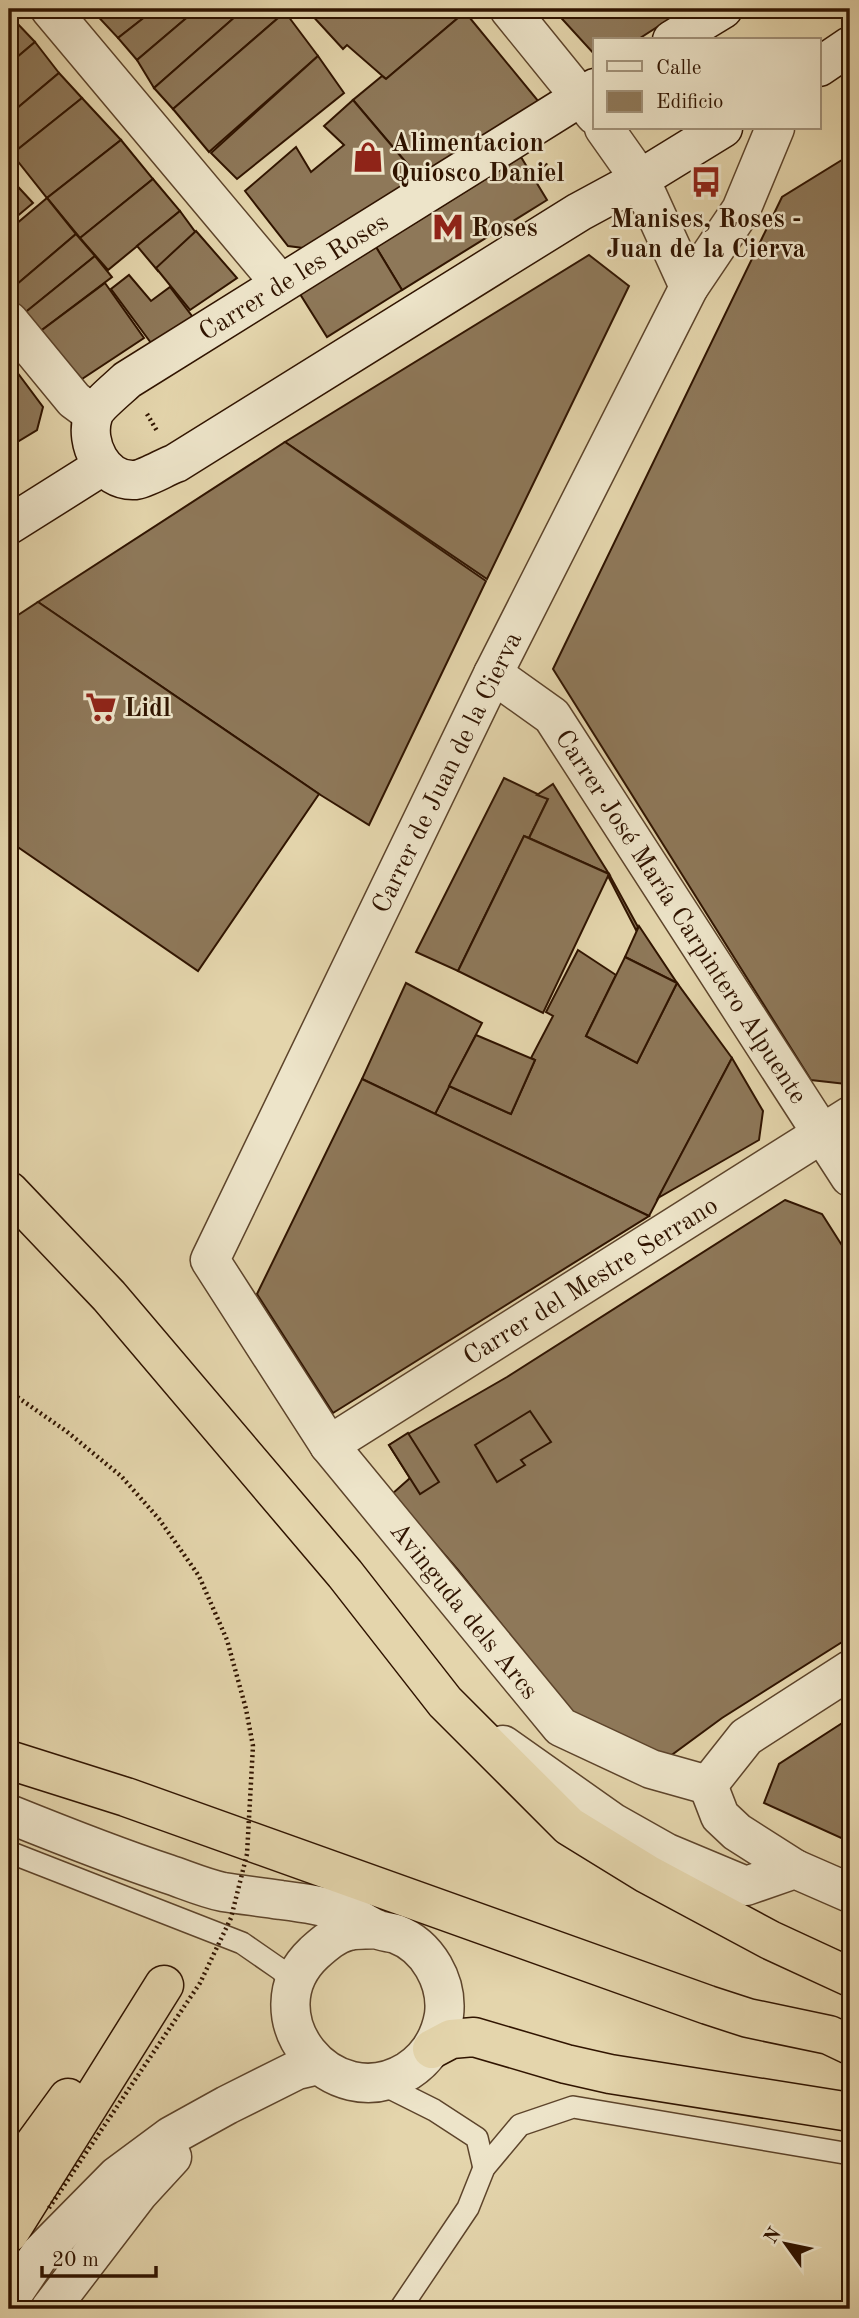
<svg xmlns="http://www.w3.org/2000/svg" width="859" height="2318" font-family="'Old Standard TT',serif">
<rect width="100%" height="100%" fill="#e4d5ac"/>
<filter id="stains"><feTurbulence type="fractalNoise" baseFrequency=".00286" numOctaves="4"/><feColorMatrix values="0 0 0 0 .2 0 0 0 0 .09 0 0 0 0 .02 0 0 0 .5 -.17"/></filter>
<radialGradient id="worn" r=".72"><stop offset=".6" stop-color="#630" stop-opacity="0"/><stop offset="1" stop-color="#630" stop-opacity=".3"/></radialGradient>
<g fill="#8e7859" stroke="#301400" stroke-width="2">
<path d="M 91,9 L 155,9 L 118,38 Z"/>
<path d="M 155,9 L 197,9 L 137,60 L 118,38 Z"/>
<path d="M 197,9 L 244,9 L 154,88 L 137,60 Z"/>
<path d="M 244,9 L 281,9 L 285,12 L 173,109 L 154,88 Z"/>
<path d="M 312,9 L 462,9 L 465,12 L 386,79 L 347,45 L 343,49 L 309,12 Z"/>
<path d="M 553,9 L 685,9 L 637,40 L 595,40 L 595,55 Z"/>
<path d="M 285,12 L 318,56 L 209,152 L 173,109 Z"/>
<path d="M 465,12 L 539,102 L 420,179 L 353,100 L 382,76 L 386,79 Z"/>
<path d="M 15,21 L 35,42 L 9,64 L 9,25 Z"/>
<path d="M 35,42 L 59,73 L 9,115 L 9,64 Z"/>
<path d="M 318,56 L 344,93 L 237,179 L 211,153 Z"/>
<path d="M 59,73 L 82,98 L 12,154 L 9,149 L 9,115 Z"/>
<path d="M 82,98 L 121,140 L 47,198 L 12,154 Z"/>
<path d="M 353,100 L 420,179 L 311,249 L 288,246 L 245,191 L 296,147 L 311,172 L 344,145 L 324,126 Z"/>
<path d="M 121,140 L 153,179 L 80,238 L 47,198 Z"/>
<path d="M 850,155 L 850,1082 L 846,1084 L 811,1080 L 553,669 L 782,197 Z"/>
<path d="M 521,157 L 547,200 L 402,290 L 376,247 Z"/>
<path d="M 9,177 L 33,203 L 9,223 Z"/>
<path d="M 153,179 L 180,211 L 108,270 L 80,238 Z"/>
<path d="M 47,198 L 76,234 L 9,291 L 9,230 Z"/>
<path d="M 180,211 L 196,233 L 158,271 L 137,246 Z"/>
<path d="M 196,231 L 237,278 L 190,310 L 156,268 Z"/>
<path d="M 76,234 L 95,256 L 22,315 L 9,300 L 9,291 Z"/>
<path d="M 376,247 L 402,290 L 327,337 L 300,294 Z"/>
<path d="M 589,255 L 629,286 L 487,579 L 285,442 Z"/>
<path d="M 95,256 L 112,277 L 38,333 L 22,315 Z"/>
<path d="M 129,275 L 151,301 L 170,287 L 195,320 L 154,347 L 111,289 Z"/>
<path d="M 105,283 L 144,338 L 82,379 L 38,333 Z"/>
<path d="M 11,364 L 43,407 L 37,430 L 9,447 L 9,366 Z"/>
<path d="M 285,442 L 486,581 L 369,825 L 319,794 L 38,602 Z"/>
<path d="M 38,602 L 319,794 L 198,971 L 9,841 L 9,621 Z"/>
<path d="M 504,778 L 548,799 L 529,838 L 524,836 L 458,971 L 416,952 Z"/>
<path d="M 553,784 L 609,874 L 529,838 L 548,799 L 537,795 Z"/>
<path d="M 524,836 L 609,874 L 543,1013 L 458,971 Z"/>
<path d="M 609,874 L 638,927 L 636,930 L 608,876 Z"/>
<path d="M 639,926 L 677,983 L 625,957 Z"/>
<path d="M 578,950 L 616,975 L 586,1036 L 637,1063 L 677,983 L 732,1058 L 649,1216 L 435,1114 L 449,1086 L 511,1114 L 535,1060 L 531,1058 L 553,1016 L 546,1012 Z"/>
<path d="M 625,957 L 677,983 L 637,1063 L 586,1036 Z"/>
<path d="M 406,983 L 482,1023 L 435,1114 L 362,1079 Z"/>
<path d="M 476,1035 L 535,1060 L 511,1114 L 449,1086 Z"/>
<path d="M 732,1058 L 763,1111 L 759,1140 L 658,1198 Z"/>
<path d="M 362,1079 L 649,1216 L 333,1413 L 257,1294 Z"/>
<path d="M 785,1200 L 822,1214 L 850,1258 L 850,1637 L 722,1718 L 662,1762 L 583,1726 L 458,1570 L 392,1494 L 410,1478 L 389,1445 L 507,1377 Z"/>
<path d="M 530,1411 L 551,1442 L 521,1460 L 525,1465 L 497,1482 L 475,1445 Z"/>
<path d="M 408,1433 L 439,1482 L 420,1494 L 389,1445 Z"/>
<path d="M 850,1718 L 850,1842 L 764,1803 L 779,1764 Z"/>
<path d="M 120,2303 L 122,2309 L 105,2309 Z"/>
</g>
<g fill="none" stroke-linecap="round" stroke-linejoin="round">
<defs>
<g id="service">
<path d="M 9,1852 L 242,1943 L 281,1970 L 294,1984"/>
<path d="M 378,2082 L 434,2110 L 477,2138 L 484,2168"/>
<path d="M 400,2309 L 468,2208 L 484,2168 L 520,2125 L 573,2107 L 850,2154"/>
</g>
<g id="minor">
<path d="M 50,9 L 280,283"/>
<path d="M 509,9 L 595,115"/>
<path d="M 604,128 L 640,179 L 689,287"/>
<path d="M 9,321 L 74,400 L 93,414"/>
<path d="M 493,674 L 552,716 L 850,1177"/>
<path d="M 329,1445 L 850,1116"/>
<path d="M 708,1785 L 651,1769 L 561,1727 L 329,1445 L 210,1260 L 493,674 L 689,287 L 741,210 L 775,128"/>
<path d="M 708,1785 L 746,1737 L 850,1670"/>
<path d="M 708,1785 L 720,1816 L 737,1832 L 795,1869"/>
</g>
<g id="tertiary">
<path d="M 503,1745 L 612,1822 L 667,1853 L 746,1886 L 795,1869 L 850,1893"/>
<path d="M 9,1814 C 61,1835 114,1856 168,1874 C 186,1880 204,1888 223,1892 C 242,1895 262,1897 281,1900 C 304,1903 326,1906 348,1914 C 358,1918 366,1925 376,1929 C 382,1932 390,1932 396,1934 C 428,1946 448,1982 444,2015 C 440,2038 428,2058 408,2071 C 331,2118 249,2014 314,1953 C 324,1944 335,1934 349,1931 C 357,1929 367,1930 376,1929"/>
<path d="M 9,2300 L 40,2254 L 117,2176 L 171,2136 L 227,2105 L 297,2070 L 318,2065"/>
<path d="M 50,2309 L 138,2194 L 172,2157"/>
</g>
<g id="secondary">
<path d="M 672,40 L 723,9"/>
<path d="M 819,67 L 850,46"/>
<path d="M 595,88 L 127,380 C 119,388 96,406 93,416 C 84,443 103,482 135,480 C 145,479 165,467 176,463 L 579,212 L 640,179 L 723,128"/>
<path d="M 9,525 L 101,467"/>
</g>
<g id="trunk">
<path d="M 9,2179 L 68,2098"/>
<path d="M 9,2233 L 164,1985"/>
</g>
<g id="motorway">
<path d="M 9,1191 L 109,1296 L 345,1574 L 445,1702 L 569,1826 L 647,1874 L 770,1940 L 850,1977"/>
<path d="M 9,1760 L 126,1797 L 708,2005 L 748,2018 L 829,2035 L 850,2045"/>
<path d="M 432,2049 L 451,2039 L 474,2037 L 566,2064 L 610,2074 L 850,2112"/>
</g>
</defs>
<use href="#service" stroke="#5d442b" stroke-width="24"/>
<use href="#minor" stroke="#5d442b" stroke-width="41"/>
<use href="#tertiary" stroke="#5d442b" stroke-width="41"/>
<use href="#secondary" stroke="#301400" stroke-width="41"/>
<use href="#trunk" stroke="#301400" stroke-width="41"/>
<use href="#motorway" stroke="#301400" stroke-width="41"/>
<g stroke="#301400" stroke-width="4.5" stroke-dasharray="2 3.5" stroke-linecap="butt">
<path d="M 545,164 L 558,182"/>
<path d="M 147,414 L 157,431"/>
<path d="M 9,1392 L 13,1394"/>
</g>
<use href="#service" stroke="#ede4c9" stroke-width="21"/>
<use href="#minor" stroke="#ede4c9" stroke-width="38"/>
<use href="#tertiary" stroke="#ede4c9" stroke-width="38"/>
<use href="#secondary" stroke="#ede4c9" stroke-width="38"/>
<use href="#trunk" stroke="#e4d5ac" stroke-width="38"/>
<use href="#motorway" stroke="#e4d5ac" stroke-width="38"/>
<path stroke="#301400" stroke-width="4.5" stroke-dasharray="2 3.5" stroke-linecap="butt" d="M 13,1394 L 66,1431 L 121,1476 L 159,1519 L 199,1576 L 227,1640 L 246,1709 L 253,1746 L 247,1854 L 231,1918 L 200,1983 L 49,2208"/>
</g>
<defs>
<symbol id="shop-bare" viewBox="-9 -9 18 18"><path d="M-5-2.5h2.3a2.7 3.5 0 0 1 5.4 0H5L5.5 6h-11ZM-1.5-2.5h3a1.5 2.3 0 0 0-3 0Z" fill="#8f2418" stroke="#ede4c9" stroke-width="2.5" paint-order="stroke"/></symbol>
<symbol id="bus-bare" viewBox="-9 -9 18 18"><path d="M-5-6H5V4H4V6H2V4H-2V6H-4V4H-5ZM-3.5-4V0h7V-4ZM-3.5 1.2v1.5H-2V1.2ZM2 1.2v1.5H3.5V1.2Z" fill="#8f2418" stroke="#ede4c9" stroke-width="2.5" paint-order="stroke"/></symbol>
<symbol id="metro-bare" viewBox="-9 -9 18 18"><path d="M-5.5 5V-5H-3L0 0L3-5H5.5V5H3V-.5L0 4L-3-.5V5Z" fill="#8f2418" stroke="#ede4c9" stroke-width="2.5" paint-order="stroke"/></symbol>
<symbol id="supermarket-bare" viewBox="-9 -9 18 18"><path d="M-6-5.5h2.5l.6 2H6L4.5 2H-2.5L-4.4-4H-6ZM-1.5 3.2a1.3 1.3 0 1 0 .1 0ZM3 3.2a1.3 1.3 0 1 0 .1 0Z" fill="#8f2418" stroke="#ede4c9" stroke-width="2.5" paint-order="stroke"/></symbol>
</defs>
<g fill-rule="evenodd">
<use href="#shop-bare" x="346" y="135" width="44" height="44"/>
<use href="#bus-bare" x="684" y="160" width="44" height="44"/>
<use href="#metro-bare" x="426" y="205" width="44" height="44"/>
<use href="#supermarket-bare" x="79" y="685" width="44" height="44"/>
</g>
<g text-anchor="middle" stroke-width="5" stroke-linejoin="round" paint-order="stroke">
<g font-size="26" font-weight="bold" fill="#301400" stroke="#ede4c9" text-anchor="start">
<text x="391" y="151">Alimentacion<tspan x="391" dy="30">Quiosco Daniel</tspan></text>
<text x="706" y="227" text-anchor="middle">Manises, Roses -<tspan x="706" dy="30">Juan de la Cierva</tspan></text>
<text x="471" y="236">Roses</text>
<text x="124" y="716">Lidl</text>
</g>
<g font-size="26" fill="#301400" stroke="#ede4c9">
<text transform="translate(293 276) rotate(-32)" y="9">Carrer de les Roses</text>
<text transform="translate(446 772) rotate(-64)" y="9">Carrer de Juan de la Cierva</text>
<text transform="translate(682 916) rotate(57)" y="9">Carrer José María Carpintero Alpuente</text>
<text transform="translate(590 1280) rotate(-32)" y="9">Carrer del Mestre Serrano</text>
<text transform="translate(465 1610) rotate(51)" y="9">Avinguda dels Arcs</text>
</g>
</g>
<rect width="859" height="2318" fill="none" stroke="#e4d5ac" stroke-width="35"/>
<rect x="10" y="10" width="838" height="2297" fill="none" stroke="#301400" stroke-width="3.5"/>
<rect x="18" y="18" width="824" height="2283" fill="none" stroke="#301400" stroke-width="2"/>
<rect x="593" y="38" width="228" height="91" fill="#ede4c9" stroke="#a19179" stroke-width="2"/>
<rect x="607" y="61" width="35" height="10" fill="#ede4c9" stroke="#a19179" stroke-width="2"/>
<text x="656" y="74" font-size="21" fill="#301400">Calle</text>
<rect x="607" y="91" width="35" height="21" fill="#8e7859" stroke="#a19179" stroke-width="2"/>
<text x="656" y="108" font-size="21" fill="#301400">Edificio</text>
<g transform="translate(786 2244) rotate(303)" stroke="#ede4c9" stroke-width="5" paint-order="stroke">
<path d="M0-5L12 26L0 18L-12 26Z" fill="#301400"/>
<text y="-10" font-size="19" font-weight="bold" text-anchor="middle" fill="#301400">N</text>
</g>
<path d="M42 2266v10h114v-10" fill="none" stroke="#301400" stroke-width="3.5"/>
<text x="52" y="2266" font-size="21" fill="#301400" stroke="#ede4c9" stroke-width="5" paint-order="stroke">20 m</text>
<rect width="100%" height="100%" filter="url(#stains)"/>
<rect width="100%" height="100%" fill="url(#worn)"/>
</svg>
